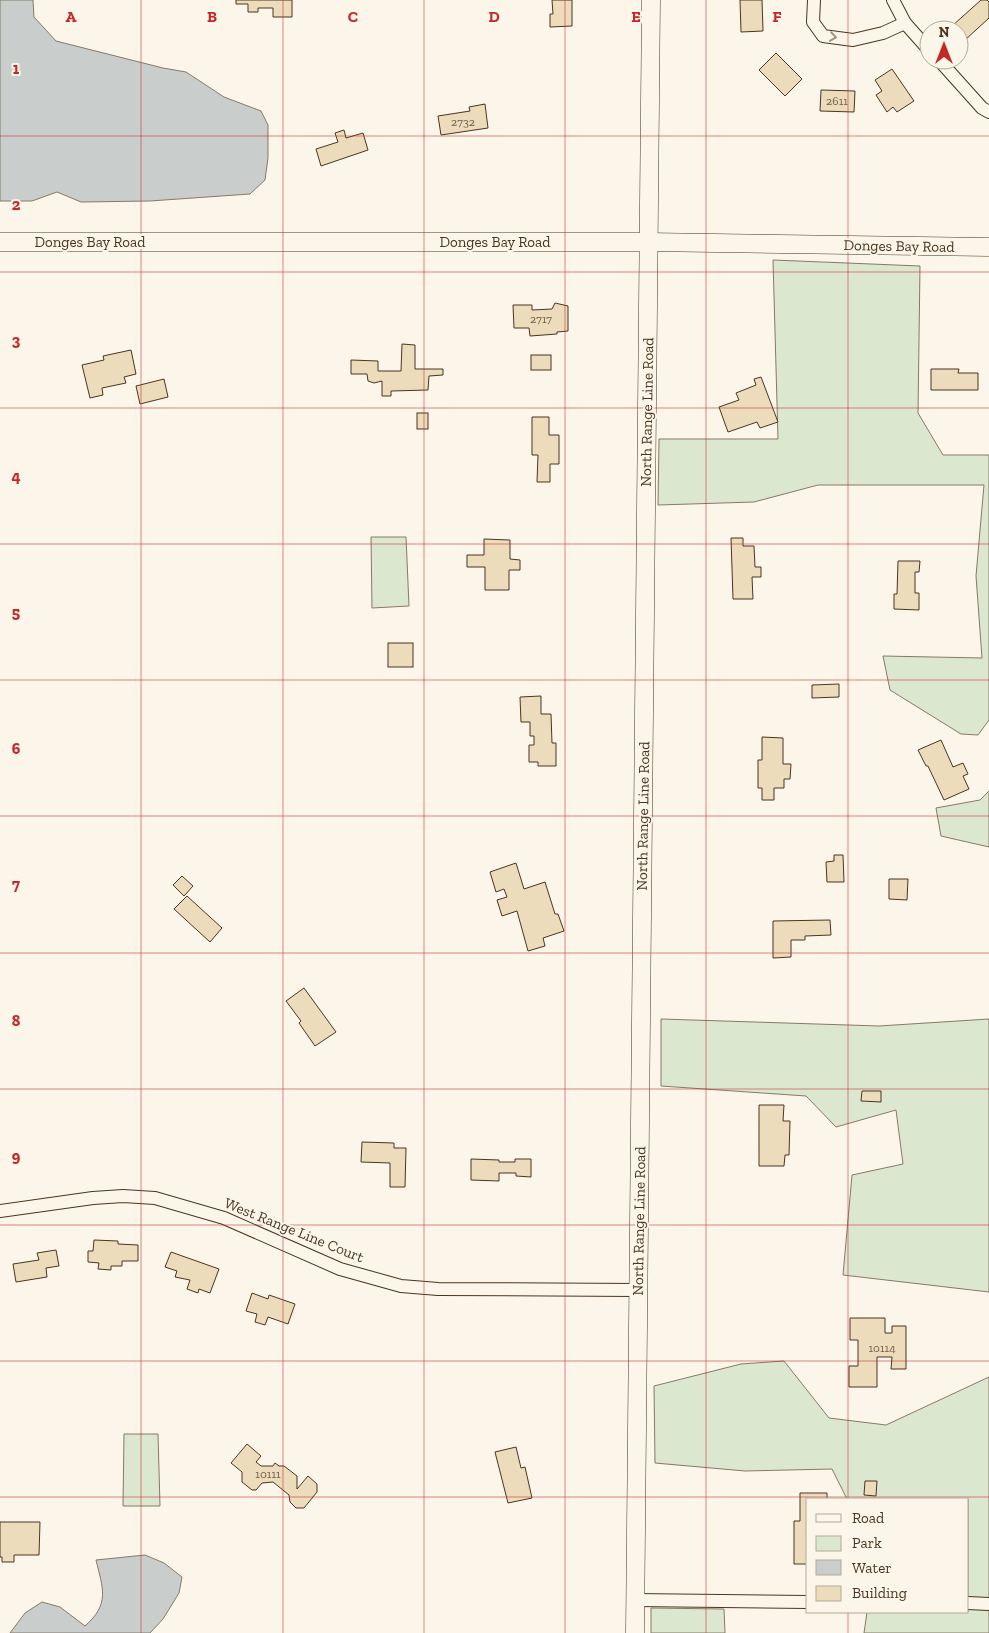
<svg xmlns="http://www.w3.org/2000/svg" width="989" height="1633" font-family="'Zilla Slab',serif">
<rect width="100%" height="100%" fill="#fbf6e9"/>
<g fill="#dce7d0" stroke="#887966">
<path d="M 773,260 L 920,266 L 918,413 L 943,455 L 989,455 L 989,720 L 978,735 L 961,734 L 890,690 L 883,656 L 982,658 L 976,576 L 984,485 L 818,485 L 754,502 L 658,505 L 659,439 L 778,439 Z"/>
<path d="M 371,537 L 406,537 L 409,606 L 372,608 Z"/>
<path d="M 989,791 L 989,847 L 941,836 L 936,808 L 980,800 Z"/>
<path d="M 661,1019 L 879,1026 L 989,1019 L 989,1292 L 843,1275 L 852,1175 L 903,1164 L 896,1110 L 836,1127 L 806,1096 L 661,1086 Z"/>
<path d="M 784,1361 L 829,1418 L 886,1425 L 989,1377 L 989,1633 L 864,1633 L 867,1612 L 968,1612 L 968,1499 L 847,1499 L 832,1469 L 745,1471 L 655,1463 L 654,1386 L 741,1364 Z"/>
<path d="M 124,1434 L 158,1434 L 160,1506 L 123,1506 Z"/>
<path d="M 651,1608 L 724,1609 L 725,1633 L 651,1633 Z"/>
</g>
<g fill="#c9cecd" stroke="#887966">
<path d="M 0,0 L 33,0 L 34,17 L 56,41 L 163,68 L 186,72 L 224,97 L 261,111 L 268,125 L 268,158 L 265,180 L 250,194 L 150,201 L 81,202 L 57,192 L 32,201 L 0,201 Z"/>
<path d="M 145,1555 L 164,1563 L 182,1577 L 179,1593 L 163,1619 L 150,1633 L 10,1633 L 25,1613 L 42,1602 L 60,1607 L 85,1626 C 110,1604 103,1589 96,1560 Z"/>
</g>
<g fill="#ecdcbc" stroke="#4a3520">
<path d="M 236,0 L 292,0 L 292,17 L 273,17 L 273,8 L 258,8 L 258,12 L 248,12 L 248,4 L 236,4 Z"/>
<path d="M 552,0 L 572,0 L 572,26 L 550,27 L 550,14 L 553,14 Z"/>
<path d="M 740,0 L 762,0 L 763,31 L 741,32 Z"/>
<path d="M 981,0 L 987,0 L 989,2 L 989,18 L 965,40 L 959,34 L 959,30 L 955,30 L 952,26 Z"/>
<path d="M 776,53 L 802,79 L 785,96 L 759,70 Z"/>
<path d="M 892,69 L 914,101 L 897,112 L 893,107 L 887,112 L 876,95 L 882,91 L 875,80 Z"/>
<path d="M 821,90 L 855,91 L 854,112 L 820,111 Z"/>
<path d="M 485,104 L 488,128 L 441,135 L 438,116 L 470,111 L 469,107 Z"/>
<path d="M 344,130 L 346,138 L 363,133 L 368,150 L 321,166 L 316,149 L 338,142 L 335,133 Z"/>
<path d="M 555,303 L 568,306 L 568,331 L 557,332 L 557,334 L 530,336 L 529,328 L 514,328 L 513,305 L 532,305 L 532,310 L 552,309 Z"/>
<path d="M 402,344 L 415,345 L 415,369 L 443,369 L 443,375 L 429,376 L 428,390 L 391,391 L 391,396 L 382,396 L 382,381 L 374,383 L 368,381 L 367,374 L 351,374 L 351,360 L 378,361 L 378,371 L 401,371 Z"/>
<path d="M 131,350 L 136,374 L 124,377 L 126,383 L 102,388 L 103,395 L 90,398 L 82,365 L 104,360 L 103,356 Z"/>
<rect x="531" y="355" width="20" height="15"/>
<path d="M 931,369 L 959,369 L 958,373 L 978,373 L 978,390 L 931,390 Z"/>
<path d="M 761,377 L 778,422 L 760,428 L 757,422 L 728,432 L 719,407 L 739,400 L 736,393 L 756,385 L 754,379 Z"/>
<path d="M 164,379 L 168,397 L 140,404 L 136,386 Z"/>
<rect x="417" y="413" width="11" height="16"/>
<path d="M 532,417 L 549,417 L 549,435 L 559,435 L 559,464 L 550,464 L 550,482 L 537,482 L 538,455 L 532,455 Z"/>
<path d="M 731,538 L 743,538 L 743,546 L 754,546 L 755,567 L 761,567 L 761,577 L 752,577 L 753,599 L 733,599 Z"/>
<path d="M 484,539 L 510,540 L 510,559 L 520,560 L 520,570 L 509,570 L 509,590 L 485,590 L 485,567 L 467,567 L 467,555 L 484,555 Z"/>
<path d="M 898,561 L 920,561 L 919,572 L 915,572 L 915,593 L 919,593 L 919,610 L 894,609 L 894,594 L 897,594 Z"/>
<rect x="388" y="643" width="25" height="24"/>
<path d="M 839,684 L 839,697 L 812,698 L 812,685 Z"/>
<path d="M 541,696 L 541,714 L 551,714 L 552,743 L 556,743 L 556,766 L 538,766 L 538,762 L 529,762 L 529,745 L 534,745 L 534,736 L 530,736 L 530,722 L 521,722 L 520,697 Z"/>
<path d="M 762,737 L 783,738 L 783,764 L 791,764 L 790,779 L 784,779 L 784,788 L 774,788 L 774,800 L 762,800 L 762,788 L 758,788 L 758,760 L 762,760 Z"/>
<path d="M 941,740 L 953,767 L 963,763 L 968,774 L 963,776 L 969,789 L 944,800 L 928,766 L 926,766 L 918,750 Z"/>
<path d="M 834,855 L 843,855 L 844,882 L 827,882 L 826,862 L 834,861 Z"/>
<path d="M 516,863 L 524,889 L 545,882 L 555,914 L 558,914 L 564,931 L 543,938 L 545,946 L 528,951 L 517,911 L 502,916 L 497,900 L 507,897 L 504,889 L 496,892 L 490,872 Z"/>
<path d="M 182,876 L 193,886 L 184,896 L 173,885 Z"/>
<path d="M 889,879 L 908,879 L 907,900 L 889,899 Z"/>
<path d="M 187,896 L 222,928 L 210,942 L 174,909 Z"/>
<path d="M 830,920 L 831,935 L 805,936 L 805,940 L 791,940 L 791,957 L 773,958 L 773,921 Z"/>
<path d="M 304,988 L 336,1032 L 315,1046 L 299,1023 L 301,1021 L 286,1001 Z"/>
<path d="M 862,1091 L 881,1091 L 881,1102 L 861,1101 Z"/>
<path d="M 759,1105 L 784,1105 L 783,1121 L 790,1121 L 789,1155 L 785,1155 L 784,1166 L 759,1166 Z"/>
<path d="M 362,1142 L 394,1143 L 394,1148 L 406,1148 L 405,1187 L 390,1187 L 390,1163 L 361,1162 Z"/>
<path d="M 471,1159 L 499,1160 L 499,1162 L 515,1162 L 515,1159 L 531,1159 L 531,1177 L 516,1176 L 516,1173 L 499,1173 L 499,1181 L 471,1180 Z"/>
<path d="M 94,1240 L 118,1241 L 118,1244 L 138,1245 L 138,1261 L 122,1261 L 122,1266 L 111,1266 L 111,1270 L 98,1269 L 99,1263 L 88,1262 L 88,1251 L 93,1251 Z"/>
<path d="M 56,1250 L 59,1266 L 46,1268 L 47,1277 L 16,1282 L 13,1264 L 39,1260 L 37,1253 Z"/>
<path d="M 171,1252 L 219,1269 L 210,1293 L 199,1289 L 198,1293 L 187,1289 L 190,1280 L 175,1277 L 177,1271 L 165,1267 Z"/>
<path d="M 252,1293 L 268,1299 L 269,1295 L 295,1304 L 288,1324 L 268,1317 L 265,1325 L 255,1322 L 257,1314 L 246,1311 Z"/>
<path d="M 850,1318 L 885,1318 L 885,1333 L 892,1333 L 892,1326 L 906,1326 L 906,1369 L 891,1369 L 892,1357 L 877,1357 L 877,1387 L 849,1387 L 849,1366 L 858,1366 L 858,1340 L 850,1340 Z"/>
<path d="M 247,1444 L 261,1456 L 256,1462 L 261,1466 L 273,1466 L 275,1463 L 279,1466 L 284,1466 L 297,1476 L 297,1489 L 308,1476 L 317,1484 L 317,1492 L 304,1508 L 296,1508 L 290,1502 L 289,1495 L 273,1482 L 262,1483 L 256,1490 L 252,1490 L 242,1482 L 242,1472 L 231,1463 Z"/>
<path d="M 516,1447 L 521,1468 L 525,1467 L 532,1498 L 508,1503 L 495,1452 Z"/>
<path d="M 865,1481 L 877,1481 L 876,1496 L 864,1495 Z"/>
<path d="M 800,1493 L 827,1493 L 827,1499 L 808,1499 L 808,1564 L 794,1564 L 794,1521 L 800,1521 Z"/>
<path d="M 0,1522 L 40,1522 L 39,1555 L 14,1555 L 14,1562 L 2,1562 L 2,1557 L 0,1557 Z"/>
</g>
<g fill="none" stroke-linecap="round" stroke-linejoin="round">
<defs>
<g id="street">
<path d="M 814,0 L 813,22 L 823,36 L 853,40 L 883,33 L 905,23"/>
<path d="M 893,0 L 905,23 L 929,50"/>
<path d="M 939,60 L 982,108 L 989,112"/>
<path d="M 0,1211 L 93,1198 L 123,1196 L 155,1198 L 224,1218 L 340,1269 L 401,1286 L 438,1289 L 638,1290"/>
<path d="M 635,1600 L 808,1602"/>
<path d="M 968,1603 L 989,1604"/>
</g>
<g id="secondary">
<path d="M 0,242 L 648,242 L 989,247"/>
<path d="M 635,1633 L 651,0"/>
</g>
</defs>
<use href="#street" stroke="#4a3520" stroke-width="14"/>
<use href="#secondary" stroke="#4a3520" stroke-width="19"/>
<use href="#street" stroke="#fbf6e9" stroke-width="12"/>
<use href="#secondary" stroke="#fbf6e9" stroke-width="18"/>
</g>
<defs><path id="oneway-chevron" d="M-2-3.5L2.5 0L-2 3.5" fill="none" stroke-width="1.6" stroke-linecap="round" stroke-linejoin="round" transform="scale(1.25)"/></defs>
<use stroke="#a29684" href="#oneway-chevron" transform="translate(833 37) rotate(8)"/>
<path fill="none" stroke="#c62828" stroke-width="1" stroke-opacity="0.55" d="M 141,0 L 141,1633M 283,0 L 283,1633M 424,0 L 424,1633M 565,0 L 565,1633M 706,0 L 706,1633M 848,0 L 848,1499M 0,136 L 989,136M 0,272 L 989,272M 0,408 L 989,408M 0,544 L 989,544M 0,680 L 989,680M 0,816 L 989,816M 0,953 L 989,953M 0,1089 L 989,1089M 0,1225 L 989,1225M 0,1361 L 989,1361M 0,1497 L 989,1497M 848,1612 L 848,1633"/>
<g text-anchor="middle" stroke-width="4" stroke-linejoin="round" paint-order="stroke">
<g font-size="12" fill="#725f47">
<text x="837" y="105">2611</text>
<text x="463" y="126">2732</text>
<text x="541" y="323">2717</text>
<text x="882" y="1352">10114</text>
<text x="268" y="1478">10111</text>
</g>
<g font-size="15" fill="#4a3520" stroke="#fbf6e9">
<text x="90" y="247">Donges Bay Road</text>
<text x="495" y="247">Donges Bay Road</text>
<text transform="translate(899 246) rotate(1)" y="5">Donges Bay Road</text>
<text transform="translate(647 412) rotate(-89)" y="5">North Range Line Road</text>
<text transform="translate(643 816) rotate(-89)" y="5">North Range Line Road</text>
<text transform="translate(639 1221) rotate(-89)" y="5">North Range Line Road</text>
<text transform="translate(294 1230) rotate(22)" y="5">West Range Line Court</text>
</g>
</g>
<g font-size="16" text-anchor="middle" font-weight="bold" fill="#c62828" stroke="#fbf6e9" stroke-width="4" stroke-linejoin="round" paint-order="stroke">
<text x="71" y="22">A</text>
<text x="212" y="22">B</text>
<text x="353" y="22">C</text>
<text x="494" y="22">D</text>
<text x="636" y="22">E</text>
<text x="777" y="22">F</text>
<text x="16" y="74">1</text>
<text x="16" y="210">2</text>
<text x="16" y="346">3</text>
<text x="16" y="482">4</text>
<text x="16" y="618">5</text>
<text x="16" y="754">6</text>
<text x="16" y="890">7</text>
<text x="16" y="1026">8</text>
<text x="16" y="1162">9</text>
</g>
<rect x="806" y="1498" width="162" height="115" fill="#fbf6e9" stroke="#b4a999"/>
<rect x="816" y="1514" width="25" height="8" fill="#fbf6e9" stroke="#b4a999"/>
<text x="852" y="1523" font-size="15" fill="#4a3520">Road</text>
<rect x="816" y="1536" width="25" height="15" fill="#dce7d0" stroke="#b4a999"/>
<text x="852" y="1548" font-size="15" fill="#4a3520">Park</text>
<rect x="816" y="1560" width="25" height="15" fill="#c9cecd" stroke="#b4a999"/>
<text x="852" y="1573" font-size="15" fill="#4a3520">Water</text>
<rect x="816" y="1586" width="25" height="15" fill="#ecdcbc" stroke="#b4a999"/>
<text x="852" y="1598" font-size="15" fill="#4a3520">Building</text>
<g transform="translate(944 45)"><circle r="24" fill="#fbf6e9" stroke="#b4a999"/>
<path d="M0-4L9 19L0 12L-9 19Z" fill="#c62828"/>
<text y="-8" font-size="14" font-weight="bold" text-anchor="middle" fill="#4a3520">N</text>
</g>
</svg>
